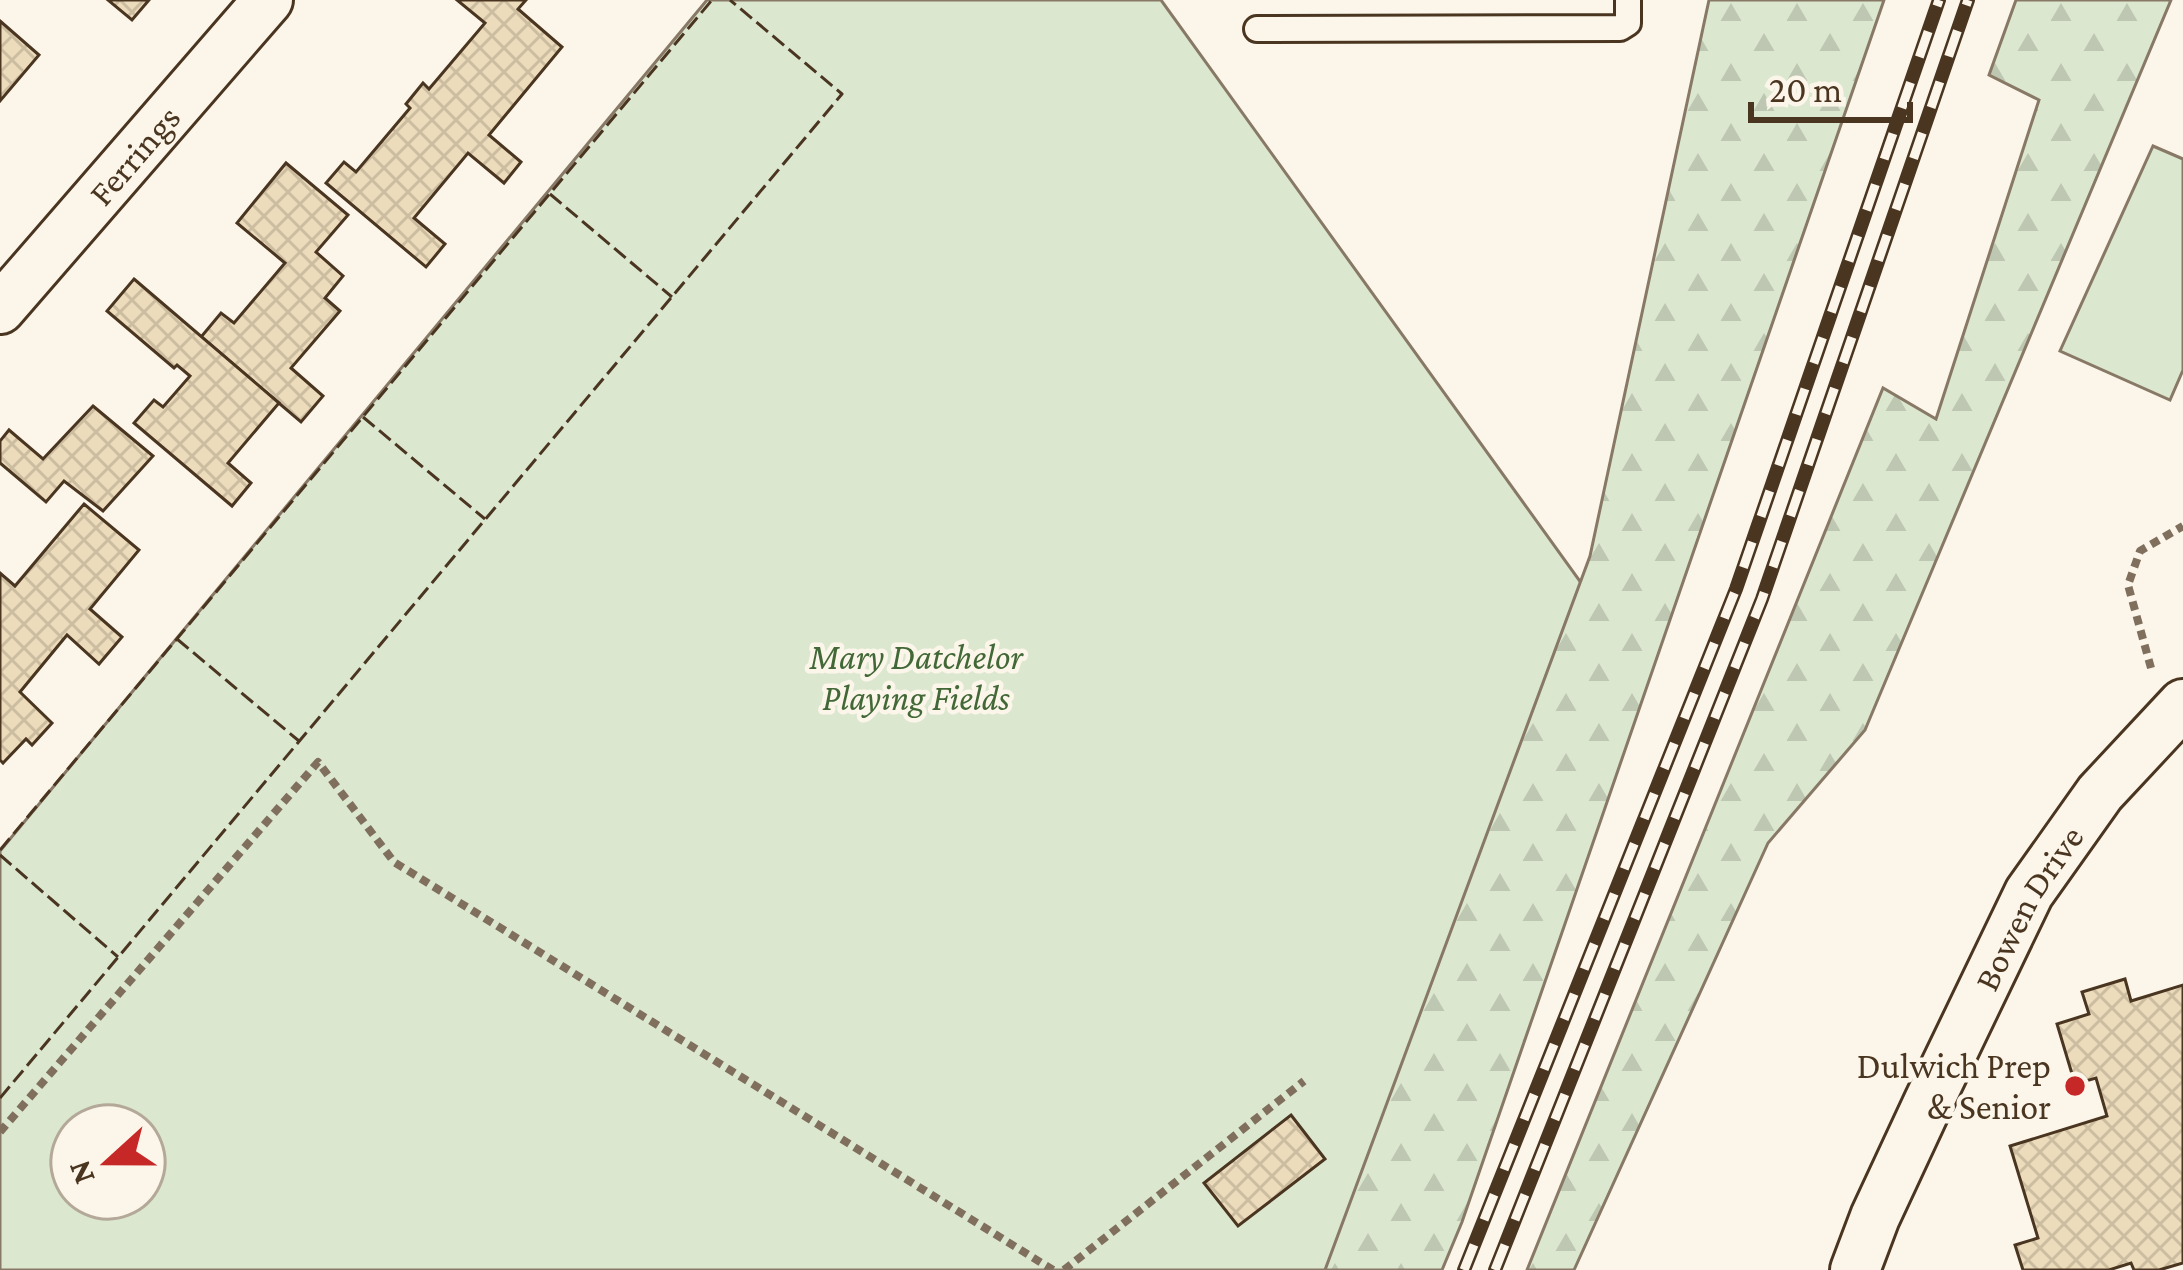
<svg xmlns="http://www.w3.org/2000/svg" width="2183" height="1270" font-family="'Crimson Pro',serif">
<defs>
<pattern id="forest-firs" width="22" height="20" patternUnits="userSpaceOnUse" patternTransform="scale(3)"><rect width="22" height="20" fill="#dce7d0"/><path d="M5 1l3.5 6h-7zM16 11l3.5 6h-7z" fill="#bec7b2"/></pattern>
<pattern id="building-cross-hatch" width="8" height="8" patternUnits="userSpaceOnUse" patternTransform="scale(3)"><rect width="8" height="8" fill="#ecdcbc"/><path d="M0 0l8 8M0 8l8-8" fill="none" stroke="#ccbda1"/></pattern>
</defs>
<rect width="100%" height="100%" fill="#fbf6e9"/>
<g fill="#dce7d0" stroke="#887966" stroke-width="3" fill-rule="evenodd">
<path d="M 707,0 L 1161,0 L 1587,591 L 1368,1270 L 0,1270 L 0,851 ZM 72,1126 L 144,1126 L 144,1198 L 72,1198 Z"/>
<path d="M 2153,146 L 2183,159 L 2183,370 L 2170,400 L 2060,351 Z"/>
</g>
<g fill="url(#forest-firs)" stroke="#887966" stroke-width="3">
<path d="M 1709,0 L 1884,0 L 1462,1222 L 1442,1270 L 1325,1270 L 1590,556 Z"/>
<path d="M 2016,0 L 2171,0 L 1865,730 L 1768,843 L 1574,1270 L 1527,1270 L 1883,388 L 1936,419 L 2039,100 L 1989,75 Z"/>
</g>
<g fill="url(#building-cross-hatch)" stroke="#4a3520" stroke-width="3">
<path d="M 108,0 L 149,0 L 132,20 Z"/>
<path d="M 457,0 L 526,0 L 518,9 L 562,47 L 489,135 L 521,162 L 504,183 L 468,153 L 414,218 L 445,244 L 426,267 L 326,183 L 344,162 L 356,172 L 410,108 L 406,104 L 423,83 L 429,89 L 485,23 Z"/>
<path d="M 0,21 L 39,55 L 0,101 Z"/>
<path d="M 286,163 L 348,215 L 316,252 L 343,276 L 325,298 L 340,311 L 291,368 L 323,396 L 301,422 L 201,337 L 221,313 L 234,323 L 285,263 L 237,223 Z"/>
<path d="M 134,279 L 279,403 L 228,463 L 251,483 L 232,506 L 134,423 L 154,400 L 163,407 L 190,376 L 177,365 L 174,368 L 107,311 Z"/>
<path d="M 93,406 L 153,456 L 103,511 L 64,481 L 46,502 L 0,463 L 0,441 L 9,430 L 43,459 Z"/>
<path d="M 84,504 L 139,550 L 90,609 L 122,637 L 99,664 L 67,635 L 20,692 L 52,723 L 32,745 L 26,739 L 3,763 L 0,760 L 0,573 L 15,586 Z"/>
<path d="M 2125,979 L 2131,1001 L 2183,985 L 2183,1263 L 2159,1270 L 2134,1270 L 2131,1263 L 2109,1270 L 2023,1270 L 2015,1245 L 2038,1238 L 2010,1146 L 2107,1116 L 2096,1078 L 2075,1084 L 2057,1024 L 2089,1014 L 2082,992 Z"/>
<path d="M 1291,1115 L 1325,1159 L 1238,1226 L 1204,1183 Z"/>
</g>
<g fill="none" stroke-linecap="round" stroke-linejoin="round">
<defs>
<path id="service" d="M 1257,29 L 1620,28 L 1628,23 L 1628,0"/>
<g id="minor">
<path id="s1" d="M 0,309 L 268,0"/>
<path id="s2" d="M 1855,1270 L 1875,1217 L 1929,1101 L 2029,893 L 2100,793 L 2183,704"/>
</g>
</defs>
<use href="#service" stroke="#4a3520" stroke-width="30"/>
<use href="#minor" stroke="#4a3520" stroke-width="54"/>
<g stroke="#7f6f5c" stroke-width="8" stroke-dasharray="9 6" stroke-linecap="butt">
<path d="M 2151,668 L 2128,585 L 2140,551 L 2183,526"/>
<path d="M 0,1132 L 318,762 L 394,862 L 1053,1270"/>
<path d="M 1064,1270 L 1304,1081"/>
</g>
<use href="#service" stroke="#fbf6e9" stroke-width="24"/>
<use href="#minor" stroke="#fbf6e9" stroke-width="48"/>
<defs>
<g id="rail">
<path d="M 1464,1270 L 1736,589 L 1939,0"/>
<path d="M 1495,1270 L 1762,599 L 1968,0"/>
</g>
</defs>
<use href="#rail" stroke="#4a3520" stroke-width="14"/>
<use href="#rail" stroke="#fbf6e9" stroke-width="9" stroke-dasharray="27" stroke-linecap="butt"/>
<g stroke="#4a3520" stroke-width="3" stroke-dasharray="15 6" stroke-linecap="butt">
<path d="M 550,194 L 672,297"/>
<path d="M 363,417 L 485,519"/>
<path d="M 177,639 L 299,741"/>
<path d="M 0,850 L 712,0"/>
<path d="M 0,855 L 118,957"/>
<path d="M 0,1098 L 842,94 L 730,0"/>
</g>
</g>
<circle fill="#c62828" stroke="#fbf6e9" stroke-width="4.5" cx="2075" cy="1086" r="12"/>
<g text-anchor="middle" stroke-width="9" stroke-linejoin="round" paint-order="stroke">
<g font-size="36" fill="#4a3520" stroke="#fbf6e9">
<text dy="13" stroke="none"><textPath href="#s1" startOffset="204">Ferrings</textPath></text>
<text dy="13" stroke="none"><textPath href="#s2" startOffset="402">Bowen Drive</textPath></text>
</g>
<g font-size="36" font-style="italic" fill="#436837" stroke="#fbf6e9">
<text x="916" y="669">Mary Datchelor<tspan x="916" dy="41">Playing Fields</tspan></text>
</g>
<g font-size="36" fill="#4a3520" stroke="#fbf6e9" text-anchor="end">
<text x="2051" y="1078">Dulwich Prep<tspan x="2051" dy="41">&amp; Senior</tspan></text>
</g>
</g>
<g transform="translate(108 1162) rotate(249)"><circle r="57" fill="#fbf6e9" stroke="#b4a999" stroke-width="3"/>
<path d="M0-9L21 45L0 30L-21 45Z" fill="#c62828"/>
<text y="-18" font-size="33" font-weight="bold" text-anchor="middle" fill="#4a3520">N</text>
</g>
<path d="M1751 102v18h159v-18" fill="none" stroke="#4a3520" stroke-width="6"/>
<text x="1769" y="102" font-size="36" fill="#4a3520" stroke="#fbf6e9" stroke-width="9" paint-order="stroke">20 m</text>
</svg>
